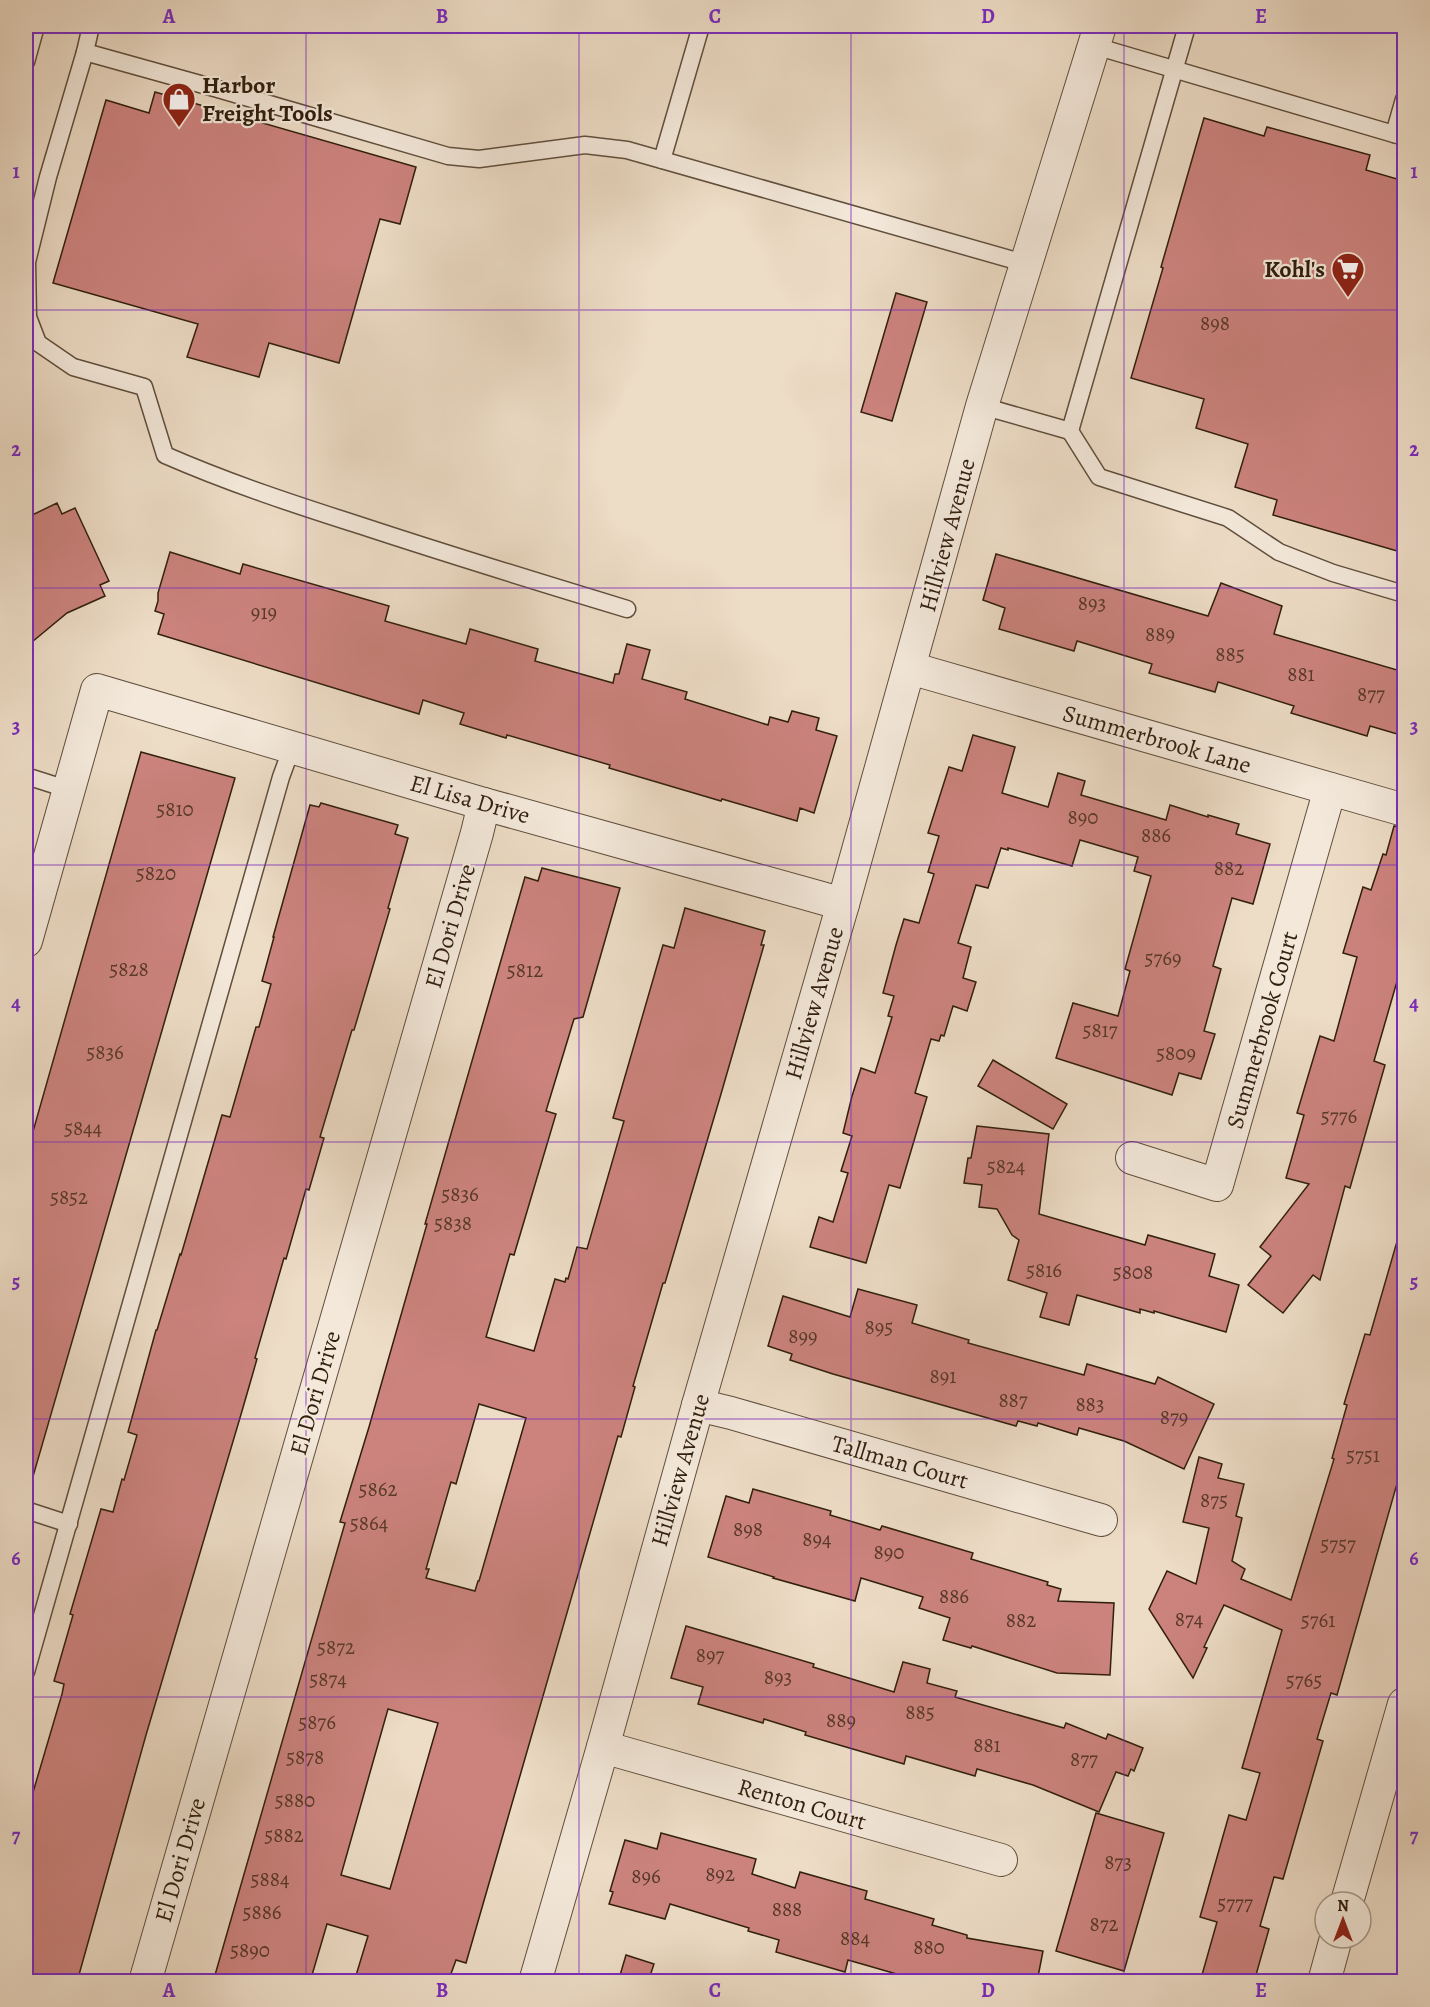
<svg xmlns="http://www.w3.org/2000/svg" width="1430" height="2007" font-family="Alegreya,serif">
<rect width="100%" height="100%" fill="#eddcc6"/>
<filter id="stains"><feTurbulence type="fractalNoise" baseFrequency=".00333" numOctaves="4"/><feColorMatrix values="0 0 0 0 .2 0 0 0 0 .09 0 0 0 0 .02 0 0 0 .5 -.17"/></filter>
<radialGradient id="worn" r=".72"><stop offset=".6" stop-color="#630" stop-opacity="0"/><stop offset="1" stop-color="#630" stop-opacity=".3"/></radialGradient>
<g fill="#cc837e" stroke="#311f0e" stroke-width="1.5" fill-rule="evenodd">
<path d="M 155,92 L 416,167 L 400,224 L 380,219 L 339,363 L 269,343 L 259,377 L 187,357 L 198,324 L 53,283 L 106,100 L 149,113 Z"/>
<path d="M 1204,118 L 1264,136 L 1267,127 L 1370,155 L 1366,170 L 1404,181 L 1404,553 L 1273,515 L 1277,500 L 1235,487 L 1248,444 L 1196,428 L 1204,399 L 1131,378 L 1163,268 L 1161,267 Z"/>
<path d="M 896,293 L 927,302 L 892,421 L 861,412 Z"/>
<path d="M 57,503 L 62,514 L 75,508 L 109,581 L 100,585 L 105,596 L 67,613 L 26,647 L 26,518 Z"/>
<path d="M 170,552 L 240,574 L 243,564 L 389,606 L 385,621 L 466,644 L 470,629 L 538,649 L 535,661 L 613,683 L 615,674 L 619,674 L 627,644 L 650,650 L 642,679 L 687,692 L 685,699 L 768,725 L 770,717 L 788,722 L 792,711 L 819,718 L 816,730 L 837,736 L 814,813 L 800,808 L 797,821 L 722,799 L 721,801 L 609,768 L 610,765 L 507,735 L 506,738 L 460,724 L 464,713 L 423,700 L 419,714 L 158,634 L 164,614 L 155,611 L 158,601 L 158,593 Z"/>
<path d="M 996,554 L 1208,616 L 1221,583 L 1282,606 L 1274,634 L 1404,672 L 1404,736 L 1370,726 L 1367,736 L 1291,713 L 1294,706 L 1218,682 L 1215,692 L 1149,673 L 1152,664 L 1077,641 L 1074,651 L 999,629 L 1005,608 L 983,600 Z"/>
<path d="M 973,735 L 1015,747 L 1002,793 L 1048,807 L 1058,773 L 1085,781 L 1081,795 L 1166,820 L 1170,805 L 1208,817 L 1208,815 L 1239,824 L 1236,834 L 1270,844 L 1253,904 L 1232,898 L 1213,966 L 1221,969 L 1204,1031 L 1215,1034 L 1201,1079 L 1179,1073 L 1172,1095 L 1056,1058 L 1073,1003 L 1118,1016 L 1130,971 L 1125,969 L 1151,876 L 1134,871 L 1138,857 L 1080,840 L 1072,866 L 1008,848 L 1008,850 L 1001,848 L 988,888 L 976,885 L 958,943 L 971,947 L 963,978 L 976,982 L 967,1011 L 953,1006 L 944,1036 L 941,1035 L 939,1041 L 931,1039 L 915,1093 L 927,1097 L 900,1188 L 889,1185 L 866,1263 L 810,1247 L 819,1217 L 833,1222 L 848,1173 L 841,1171 L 852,1136 L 843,1133 L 852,1096 L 861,1068 L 875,1073 L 892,1017 L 888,1016 L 894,996 L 883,993 L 896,945 L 904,919 L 919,923 L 934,874 L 928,872 L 939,836 L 928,833 L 949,767 L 962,771 Z"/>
<path d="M 141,752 L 235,778 L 32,1480 L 26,1479 L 26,1156 Z"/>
<path d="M 321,803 L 398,825 L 395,834 L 408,838 L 388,908 L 390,909 L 354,1030 L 352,1030 L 320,1137 L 324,1138 L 309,1190 L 306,1189 L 286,1259 L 284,1258 L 255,1358 L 257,1359 L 242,1411 L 146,1735 L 77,1982 L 26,1982 L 26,1816 L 62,1694 L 64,1684 L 54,1681 L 73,1615 L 70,1614 L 101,1509 L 113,1512 L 122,1479 L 124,1480 L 137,1435 L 128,1432 L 156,1330 L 157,1330 L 180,1254 L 181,1255 L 222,1115 L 230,1117 L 256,1027 L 259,1027 L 271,984 L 262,981 L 274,937 L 273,937 L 310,805 L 319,807 Z"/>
<path d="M 1394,826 L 1404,827 L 1404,980 L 1398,978 L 1374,1061 L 1385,1065 L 1350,1188 L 1345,1186 L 1320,1280 L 1313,1275 L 1283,1313 L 1248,1285 L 1271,1256 L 1260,1247 L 1309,1184 L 1286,1178 L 1304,1115 L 1297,1113 L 1320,1036 L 1334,1041 L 1357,957 L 1343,953 L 1363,887 L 1371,890 L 1383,854 L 1386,855 Z"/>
<path d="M 542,868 L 620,888 L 583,1017 L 574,1019 L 546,1111 L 556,1114 L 514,1255 L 510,1254 L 486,1337 L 534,1351 L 555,1279 L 565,1282 L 566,1278 L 568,1279 L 577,1247 L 587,1249 L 624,1121 L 613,1118 L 663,945 L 674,948 L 685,908 L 765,931 L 761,945 L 764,945 L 721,1094 L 665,1283 L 663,1283 L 633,1386 L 635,1387 L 621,1437 L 618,1436 L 466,1963 L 456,1960 L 448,1982 L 354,1982 L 368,1936 L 327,1924 L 310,1982 L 213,1982 L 345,1523 L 340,1522 L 369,1427 L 427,1224 L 425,1224 L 525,877 L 538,881 ZM 479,1404 L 526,1418 L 479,1581 L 478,1581 L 475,1591 L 426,1578 L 429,1569 L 426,1569 L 451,1482 L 456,1484 ZM 388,1709 L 438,1723 L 390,1889 L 341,1875 Z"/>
<path d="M 993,1060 L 1067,1104 L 1053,1129 L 978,1086 Z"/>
<path d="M 977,1126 L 1049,1134 L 1039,1214 L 1145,1245 L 1148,1235 L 1215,1254 L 1209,1276 L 1239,1285 L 1226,1332 L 1154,1311 L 1154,1313 L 1140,1309 L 1140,1313 L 1077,1295 L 1069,1325 L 1040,1317 L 1047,1293 L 1008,1280 L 1019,1240 L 1012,1235 L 997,1209 L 979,1207 L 982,1185 L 964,1183 L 968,1158 L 971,1158 Z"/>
<path d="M 1398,1238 L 1404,1239 L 1404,1459 L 1337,1695 L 1331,1693 L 1317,1739 L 1323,1741 L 1283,1879 L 1274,1877 L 1260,1926 L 1269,1929 L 1254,1982 L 1200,1982 L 1217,1922 L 1200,1917 L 1229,1815 L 1246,1820 L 1260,1773 L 1242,1768 L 1282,1630 L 1224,1605 L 1204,1647 L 1207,1648 L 1193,1678 L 1149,1609 L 1167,1571 L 1196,1584 L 1209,1528 L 1183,1522 L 1199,1457 L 1222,1464 L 1218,1478 L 1244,1484 L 1236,1516 L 1242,1518 L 1232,1561 L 1245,1569 L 1241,1579 L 1291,1600 L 1334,1459 L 1332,1458 L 1347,1405 L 1344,1404 L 1365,1334 L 1370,1335 Z"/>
<path d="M 858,1289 L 917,1305 L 912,1323 L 969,1340 L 968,1343 L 1084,1375 L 1087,1364 L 1155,1384 L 1158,1377 L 1214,1404 L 1184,1469 L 1124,1441 L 1079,1428 L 1077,1435 L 1038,1423 L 1037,1426 L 1018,1421 L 1016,1426 L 833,1374 L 790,1360 L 792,1354 L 768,1346 L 783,1296 L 850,1317 Z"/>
<path d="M 753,1489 L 831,1511 L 830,1515 L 880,1530 L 882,1526 L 973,1553 L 971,1559 L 1048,1582 L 1047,1585 L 1061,1589 L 1058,1601 L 1114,1603 L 1110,1675 L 1057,1673 L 972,1646 L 971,1648 L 943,1640 L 950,1618 L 919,1608 L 923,1597 L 861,1578 L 855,1601 L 773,1578 L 774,1577 L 708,1557 L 726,1496 L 749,1503 Z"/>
<path d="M 686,1626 L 814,1664 L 813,1667 L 894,1692 L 903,1662 L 930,1669 L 927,1683 L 957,1691 L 955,1697 L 1064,1728 L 1066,1723 L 1106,1739 L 1108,1734 L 1143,1748 L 1134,1771 L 1131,1769 L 1128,1776 L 1116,1772 L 1099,1812 L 1033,1785 L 977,1769 L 975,1776 L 906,1756 L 904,1764 L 805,1735 L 806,1732 L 764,1719 L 763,1723 L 698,1704 L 703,1687 L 671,1678 Z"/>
<path d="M 1096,1813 L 1164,1833 L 1124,1971 L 1056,1951 Z"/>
<path d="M 661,1833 L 756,1859 L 752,1874 L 795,1888 L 800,1872 L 867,1891 L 865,1899 L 934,1919 L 932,1925 L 967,1935 L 967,1938 L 1043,1951 L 1037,1982 L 905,1982 L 907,1977 L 848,1960 L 845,1972 L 776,1952 L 779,1940 L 748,1931 L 749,1928 L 670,1904 L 665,1919 L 609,1904 L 613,1892 L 610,1891 L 625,1840 L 657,1849 Z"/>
<path d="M 626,1955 L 654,1964 L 648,1982 L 618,1982 Z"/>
</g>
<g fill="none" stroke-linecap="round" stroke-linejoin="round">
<defs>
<g id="service">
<path d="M 91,26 L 85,52 L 218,89 L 448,156 L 479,159 L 585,145 L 627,150 L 1027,264"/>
<path d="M 1095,46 L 1404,137"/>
<path d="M 85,52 L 48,177 L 27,262 L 28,317 L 38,343 L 73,367 L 144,387 L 165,455 C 229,483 296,505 362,526 C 450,555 538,582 627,609"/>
<path d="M 26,62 L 36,26"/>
<path d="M 1394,134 L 1404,99"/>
<path d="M 662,160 L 701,26"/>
<path d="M 982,406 L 1070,431 L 1187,26"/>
<path d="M 1070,431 L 1099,477 L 1228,518 L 1279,552 L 1333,573 L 1404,594"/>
<path d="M 26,776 L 70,790"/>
<path d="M 26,1510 L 69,1524"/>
<path d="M 26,1672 L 281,777 L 292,747"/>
</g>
<g id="minor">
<path d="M 910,668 L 1404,810"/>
<path d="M 26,941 L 97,690 L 484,804 L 843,904"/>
<path d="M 1132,1158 L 1217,1185 L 1330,789"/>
<path d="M 698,1405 L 731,1413 L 1101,1520"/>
<path d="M 603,1747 L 1001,1860"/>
<path d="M 1347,1902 L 1404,1704"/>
<path d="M 145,1982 L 477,833 L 484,804"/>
<path d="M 535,1982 L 603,1747 L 698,1405 L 843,904 L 982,406 L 1100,26"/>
<path d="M 1324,1982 L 1336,1938"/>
</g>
</defs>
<use href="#service" stroke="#604e3c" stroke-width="19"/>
<use href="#minor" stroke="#604e3c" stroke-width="34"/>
<use href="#service" stroke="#f3e8da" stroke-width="16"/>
<use href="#minor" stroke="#f3e8da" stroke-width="32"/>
</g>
<path fill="none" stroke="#7b2cbf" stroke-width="1.5" stroke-opacity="0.55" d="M 306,26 L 306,1982M 579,26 L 579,1982M 851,26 L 851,1982M 1124,26 L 1124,1982M 26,310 L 1404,310M 26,588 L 1404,588M 26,865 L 1404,865M 26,1142 L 1404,1142M 26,1419 L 1404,1419M 26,1697 L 1404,1697"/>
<defs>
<symbol id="shop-pin" viewBox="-11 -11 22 30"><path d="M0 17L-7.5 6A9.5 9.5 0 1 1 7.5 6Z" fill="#8f2418" stroke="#f3e8da"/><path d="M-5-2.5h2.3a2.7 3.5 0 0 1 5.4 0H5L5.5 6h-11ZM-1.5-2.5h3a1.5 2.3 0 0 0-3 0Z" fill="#fff"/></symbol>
<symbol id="supermarket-pin" viewBox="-11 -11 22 30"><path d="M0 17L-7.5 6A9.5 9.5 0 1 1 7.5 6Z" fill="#8f2418" stroke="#f3e8da"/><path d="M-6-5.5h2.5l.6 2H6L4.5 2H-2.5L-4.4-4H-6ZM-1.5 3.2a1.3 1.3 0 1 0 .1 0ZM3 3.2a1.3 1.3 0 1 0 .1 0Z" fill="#fff"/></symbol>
</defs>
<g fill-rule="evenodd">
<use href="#shop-pin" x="160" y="80" width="38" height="52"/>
<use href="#supermarket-pin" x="1329" y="250" width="38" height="52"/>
</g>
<g text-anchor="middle" stroke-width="4.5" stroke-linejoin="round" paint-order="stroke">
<g font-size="21" fill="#58382a">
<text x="1215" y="330">898</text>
<text x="1092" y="610">893</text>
<text x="264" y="619">919</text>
<text x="1160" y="641">889</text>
<text x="1230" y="661">885</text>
<text x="1301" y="681">881</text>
<text x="1371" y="701">877</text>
<text x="175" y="816">5810</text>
<text x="1083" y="824">890</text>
<text x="1156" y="842">886</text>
<text x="1229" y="875">882</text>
<text x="156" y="880">5820</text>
<text x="1163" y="965">5769</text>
<text x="129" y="976">5828</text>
<text x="525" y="977">5812</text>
<text x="1100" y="1037">5817</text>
<text x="105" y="1059">5836</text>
<text x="1176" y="1060">5809</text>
<text x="1339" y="1123">5776</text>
<text x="83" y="1135">5844</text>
<text x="1006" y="1173">5824</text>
<text x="460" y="1201">5836</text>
<text x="69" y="1204">5852</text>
<text x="453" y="1230">5838</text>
<text x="1044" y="1277">5816</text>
<text x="1133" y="1279">5808</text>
<text x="879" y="1334">895</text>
<text x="803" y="1343">899</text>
<text x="943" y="1383">891</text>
<text x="1013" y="1407">887</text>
<text x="1090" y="1411">883</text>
<text x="1174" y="1424">879</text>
<text x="1363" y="1462">5751</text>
<text x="378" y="1496">5862</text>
<text x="1214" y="1507">875</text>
<text x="369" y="1530">5864</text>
<text x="748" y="1536">898</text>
<text x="817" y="1546">894</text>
<text x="1338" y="1551">5757</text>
<text x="889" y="1559">890</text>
<text x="954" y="1603">886</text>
<text x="1189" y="1626">874</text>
<text x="1021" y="1627">882</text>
<text x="1318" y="1627">5761</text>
<text x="336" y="1654">5872</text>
<text x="710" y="1662">897</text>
<text x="778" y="1684">893</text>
<text x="328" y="1686">5874</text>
<text x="1304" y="1687">5765</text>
<text x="920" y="1719">885</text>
<text x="841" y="1727">889</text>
<text x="317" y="1729">5876</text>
<text x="987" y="1752">881</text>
<text x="305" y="1764">5878</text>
<text x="1084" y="1766">877</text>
<text x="295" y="1807">5880</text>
<text x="284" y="1842">5882</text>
<text x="1118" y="1869">873</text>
<text x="720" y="1881">892</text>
<text x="646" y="1883">896</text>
<text x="270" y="1886">5884</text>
<text x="1235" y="1910">5777</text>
<text x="787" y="1916">888</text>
<text x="262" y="1919">5886</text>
<text x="1104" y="1931">872</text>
<text x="855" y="1945">884</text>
<text x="929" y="1954">880</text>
<text x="250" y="1957">5890</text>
</g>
<g font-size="24" font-weight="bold" fill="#311f0e" stroke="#f3e8da" text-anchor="start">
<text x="202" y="93">Harbor<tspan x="202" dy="28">Freight Tools</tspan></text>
<text x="1325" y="277" text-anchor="end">Kohl's</text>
</g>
<g font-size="24" fill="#311f0e" stroke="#f3e8da">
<text transform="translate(947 535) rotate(-75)" y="8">Hillview Avenue</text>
<text transform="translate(1157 739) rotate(16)" y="8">Summerbrook Lane</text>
<text transform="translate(470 799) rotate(16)" y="8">El Lisa Drive</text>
<text transform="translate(450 926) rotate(-74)" y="8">El Dori Drive</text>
<text transform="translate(814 1003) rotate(-74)" y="8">Hillview Avenue</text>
<text transform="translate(1262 1030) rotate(-74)" y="8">Summerbrook Court</text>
<text transform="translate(315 1393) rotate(-74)" y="8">El Dori Drive</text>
<text transform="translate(900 1462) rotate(16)" y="8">Tallman Court</text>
<text transform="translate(680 1470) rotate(-74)" y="8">Hillview Avenue</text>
<text transform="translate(802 1804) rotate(16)" y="8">Renton Court</text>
<text transform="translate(180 1860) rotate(-74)" y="8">El Dori Drive</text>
</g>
</g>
<rect width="1430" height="2007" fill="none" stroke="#eddcc6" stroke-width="66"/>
<g transform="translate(1343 1920)"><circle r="28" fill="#f3e8da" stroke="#a59888" stroke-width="1.5"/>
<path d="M0-4.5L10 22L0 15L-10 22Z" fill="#8f2418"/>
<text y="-9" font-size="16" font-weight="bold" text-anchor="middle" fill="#311f0e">N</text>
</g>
<rect x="33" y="33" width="1364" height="1941" fill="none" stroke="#7b2cbf" stroke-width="2"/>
<g font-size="20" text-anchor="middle" font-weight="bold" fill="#7b2cbf">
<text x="169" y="23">A</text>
<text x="442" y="23">B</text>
<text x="715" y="23">C</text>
<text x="988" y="23">D</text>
<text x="1261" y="23">E</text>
<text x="16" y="178">1</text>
<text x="1414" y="178">1</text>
<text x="16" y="456">2</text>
<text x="1414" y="456">2</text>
<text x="16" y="733">3</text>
<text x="1414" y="733">3</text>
<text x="16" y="1010">4</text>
<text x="1414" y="1010">4</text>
<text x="16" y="1288">5</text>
<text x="1414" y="1288">5</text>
<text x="16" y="1565">6</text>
<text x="1414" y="1565">6</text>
<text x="16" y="1842">7</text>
<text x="1414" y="1842">7</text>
<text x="169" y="1997">A</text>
<text x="442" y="1997">B</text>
<text x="715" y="1997">C</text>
<text x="988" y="1997">D</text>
<text x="1261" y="1997">E</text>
</g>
<rect width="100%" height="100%" filter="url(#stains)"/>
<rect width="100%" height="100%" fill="url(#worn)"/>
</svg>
